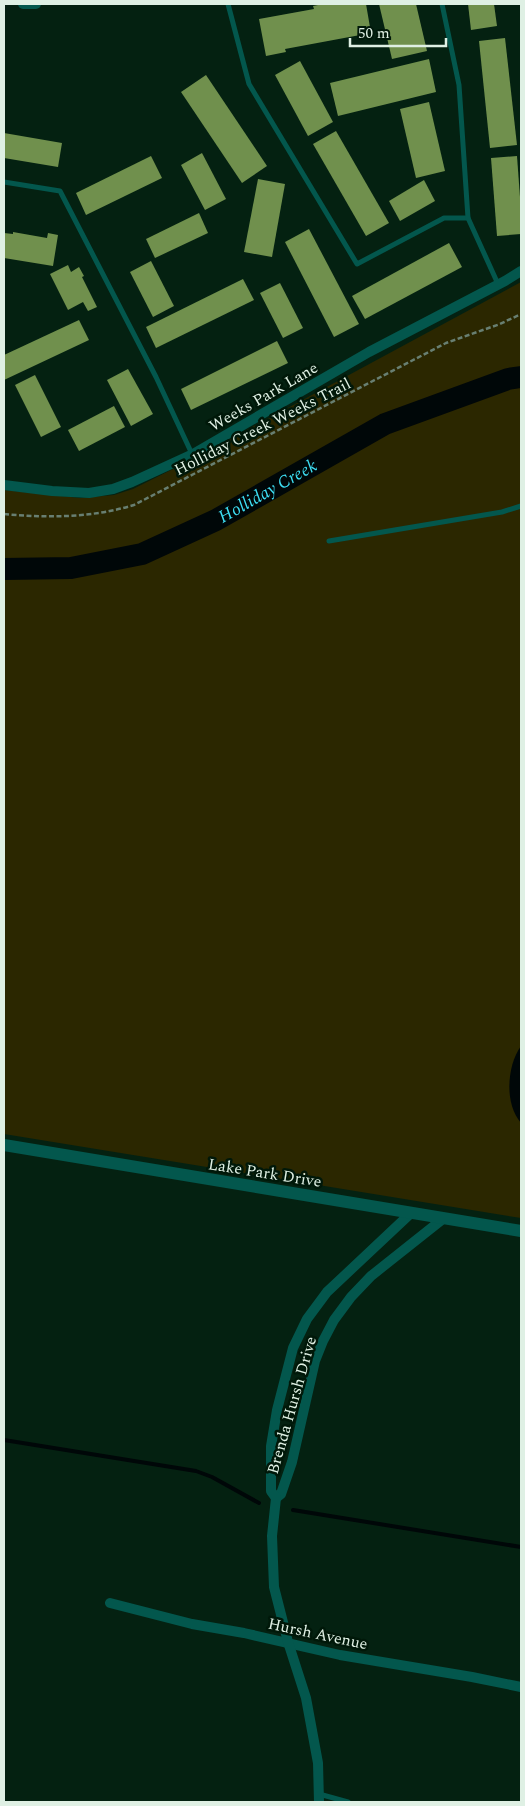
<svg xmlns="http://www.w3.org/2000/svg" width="525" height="1806" font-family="Spectral,serif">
<rect width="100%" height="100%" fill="#042111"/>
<path fill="#2b2700" d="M 521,282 L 521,1218 L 4,1134 L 4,490 L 80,498 L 114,495 L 133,489 L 195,458 Z"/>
<path fill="#000708" d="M 521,1046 L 521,1123 C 504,1104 507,1065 521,1046 Z"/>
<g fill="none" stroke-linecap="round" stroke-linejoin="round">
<g stroke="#000708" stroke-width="4">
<path d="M 4,1440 L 196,1471 L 212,1477 L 259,1503"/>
<path d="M 293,1510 L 521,1547"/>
</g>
<path stroke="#000708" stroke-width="22" id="s1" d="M 4,569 L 71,568 L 142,554 L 216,520 L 385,424 L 508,379 L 521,377"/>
</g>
<g fill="#70904d">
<path d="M 323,4 L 366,4 L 371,33 L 285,49 L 286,52 L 266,56 L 259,19 L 314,9 L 313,6 Z"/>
<path d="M 379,4 L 416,4 L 427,51 L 392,59 Z"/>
<path d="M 468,4 L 494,4 L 497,26 L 471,30 Z"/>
<path d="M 505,38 L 517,145 L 490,148 L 479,41 Z"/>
<path d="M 429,59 L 436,92 L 338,116 L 330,83 Z"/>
<path d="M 300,61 L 333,122 L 308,136 L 275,75 Z"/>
<path d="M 206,75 L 267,166 L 242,183 L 181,92 Z"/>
<path d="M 429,102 L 445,171 L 416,178 L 400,109 Z"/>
<path d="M 336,131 L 389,223 L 366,236 L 313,144 Z"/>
<path d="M 4,133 L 62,143 L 58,167 L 4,158 Z"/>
<path d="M 202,153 L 226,199 L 205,210 L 181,165 Z"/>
<path d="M 151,156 L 162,178 L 86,215 L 76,193 Z"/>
<path d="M 517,156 L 521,211 L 521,234 L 497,236 L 491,158 Z"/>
<path d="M 258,179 L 285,184 L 272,257 L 244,252 Z"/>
<path d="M 424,180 L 435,201 L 400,221 L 389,201 Z"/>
<path d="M 199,213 L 208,233 L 155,258 L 146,239 Z"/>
<path d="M 309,229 L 359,324 L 334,337 L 285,242 Z"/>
<path d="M 13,232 L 47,238 L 48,233 L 58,235 L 53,266 L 4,258 L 4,233 L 13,234 Z"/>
<path d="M 449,243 L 462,267 L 365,319 L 352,296 Z"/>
<path d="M 151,261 L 174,306 L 153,317 L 130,272 Z"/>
<path d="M 68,265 L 71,272 L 79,267 L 84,276 L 82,277 L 97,307 L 88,311 L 83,302 L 68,310 L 50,274 Z"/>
<path d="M 243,279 L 254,300 L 156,348 L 146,327 Z"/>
<path d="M 280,283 L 303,328 L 283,338 L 260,293 Z"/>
<path d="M 79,320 L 89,340 L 4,380 L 4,355 Z"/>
<path d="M 277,341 L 288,363 L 191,410 L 181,389 Z"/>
<path d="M 128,369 L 153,414 L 131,426 L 107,380 Z"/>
<path d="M 35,375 L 61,427 L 41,437 L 15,385 Z"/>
<path d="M 114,406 L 125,427 L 79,451 L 68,430 Z"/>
</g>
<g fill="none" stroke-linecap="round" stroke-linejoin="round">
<path stroke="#687f71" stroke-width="2.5" stroke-dasharray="5 2.5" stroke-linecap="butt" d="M 4,514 C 48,518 91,518 134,505 L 446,343 L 500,324 L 521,314"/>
<g stroke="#03574d" stroke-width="5">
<path d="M 228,4 L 249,84 L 357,264 L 444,218 L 468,218"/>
<path d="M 442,4 L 459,85 L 468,218 L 498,284"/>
<path d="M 4,182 L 60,191 L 156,377 L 192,454"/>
<path d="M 329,541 L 502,512 L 521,506"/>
<path d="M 319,1794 L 348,1802"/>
</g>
<g stroke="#03574d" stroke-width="10">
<path d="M 23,4 L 36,4"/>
<path d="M 4,485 L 52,491 L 89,493 L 113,489 L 132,482 L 193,454 L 369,352 L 505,281 L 521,271"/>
<path d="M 276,1498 L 281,1494 L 292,1462 L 315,1361 L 323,1341 L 334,1320 L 351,1297 L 371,1276 L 444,1218"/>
<path d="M 110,1603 L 192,1624 L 244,1633 L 340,1655 L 472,1677 L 521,1687"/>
<path d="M 319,1802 L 318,1763 L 306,1698 L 288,1642 L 274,1587 L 272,1536 L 276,1498 L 271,1491 L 271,1446 L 277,1410 L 293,1348 L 307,1319 L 327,1292 L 411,1213"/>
</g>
<path stroke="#03574d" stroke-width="12" d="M 4,1145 L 521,1231"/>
</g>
<g text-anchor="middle" stroke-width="5" stroke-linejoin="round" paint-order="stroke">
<g font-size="16" fill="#dff0e4" stroke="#001809">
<text transform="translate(263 396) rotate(-30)" y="6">Weeks Park Lane</text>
<text transform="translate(262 426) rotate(-27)" y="6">Holliday Creek Weeks Trail</text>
<text transform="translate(265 1172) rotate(9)" y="6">Lake Park Drive</text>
<text transform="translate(291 1405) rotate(-74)" y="6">Brenda Hursh Drive</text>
<text transform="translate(318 1633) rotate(12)" y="6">Hursh Avenue</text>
</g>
<g font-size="18" font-style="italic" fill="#3ddff4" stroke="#001809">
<text dy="6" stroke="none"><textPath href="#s1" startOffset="280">Holliday Creek</textPath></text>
</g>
</g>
<rect width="525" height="1806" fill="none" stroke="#dff0e4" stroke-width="10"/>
<path d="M350 38v8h96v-8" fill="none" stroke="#dff0e4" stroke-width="2.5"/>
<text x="358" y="38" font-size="15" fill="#dff0e4" stroke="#001809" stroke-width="4" paint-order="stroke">50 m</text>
</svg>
